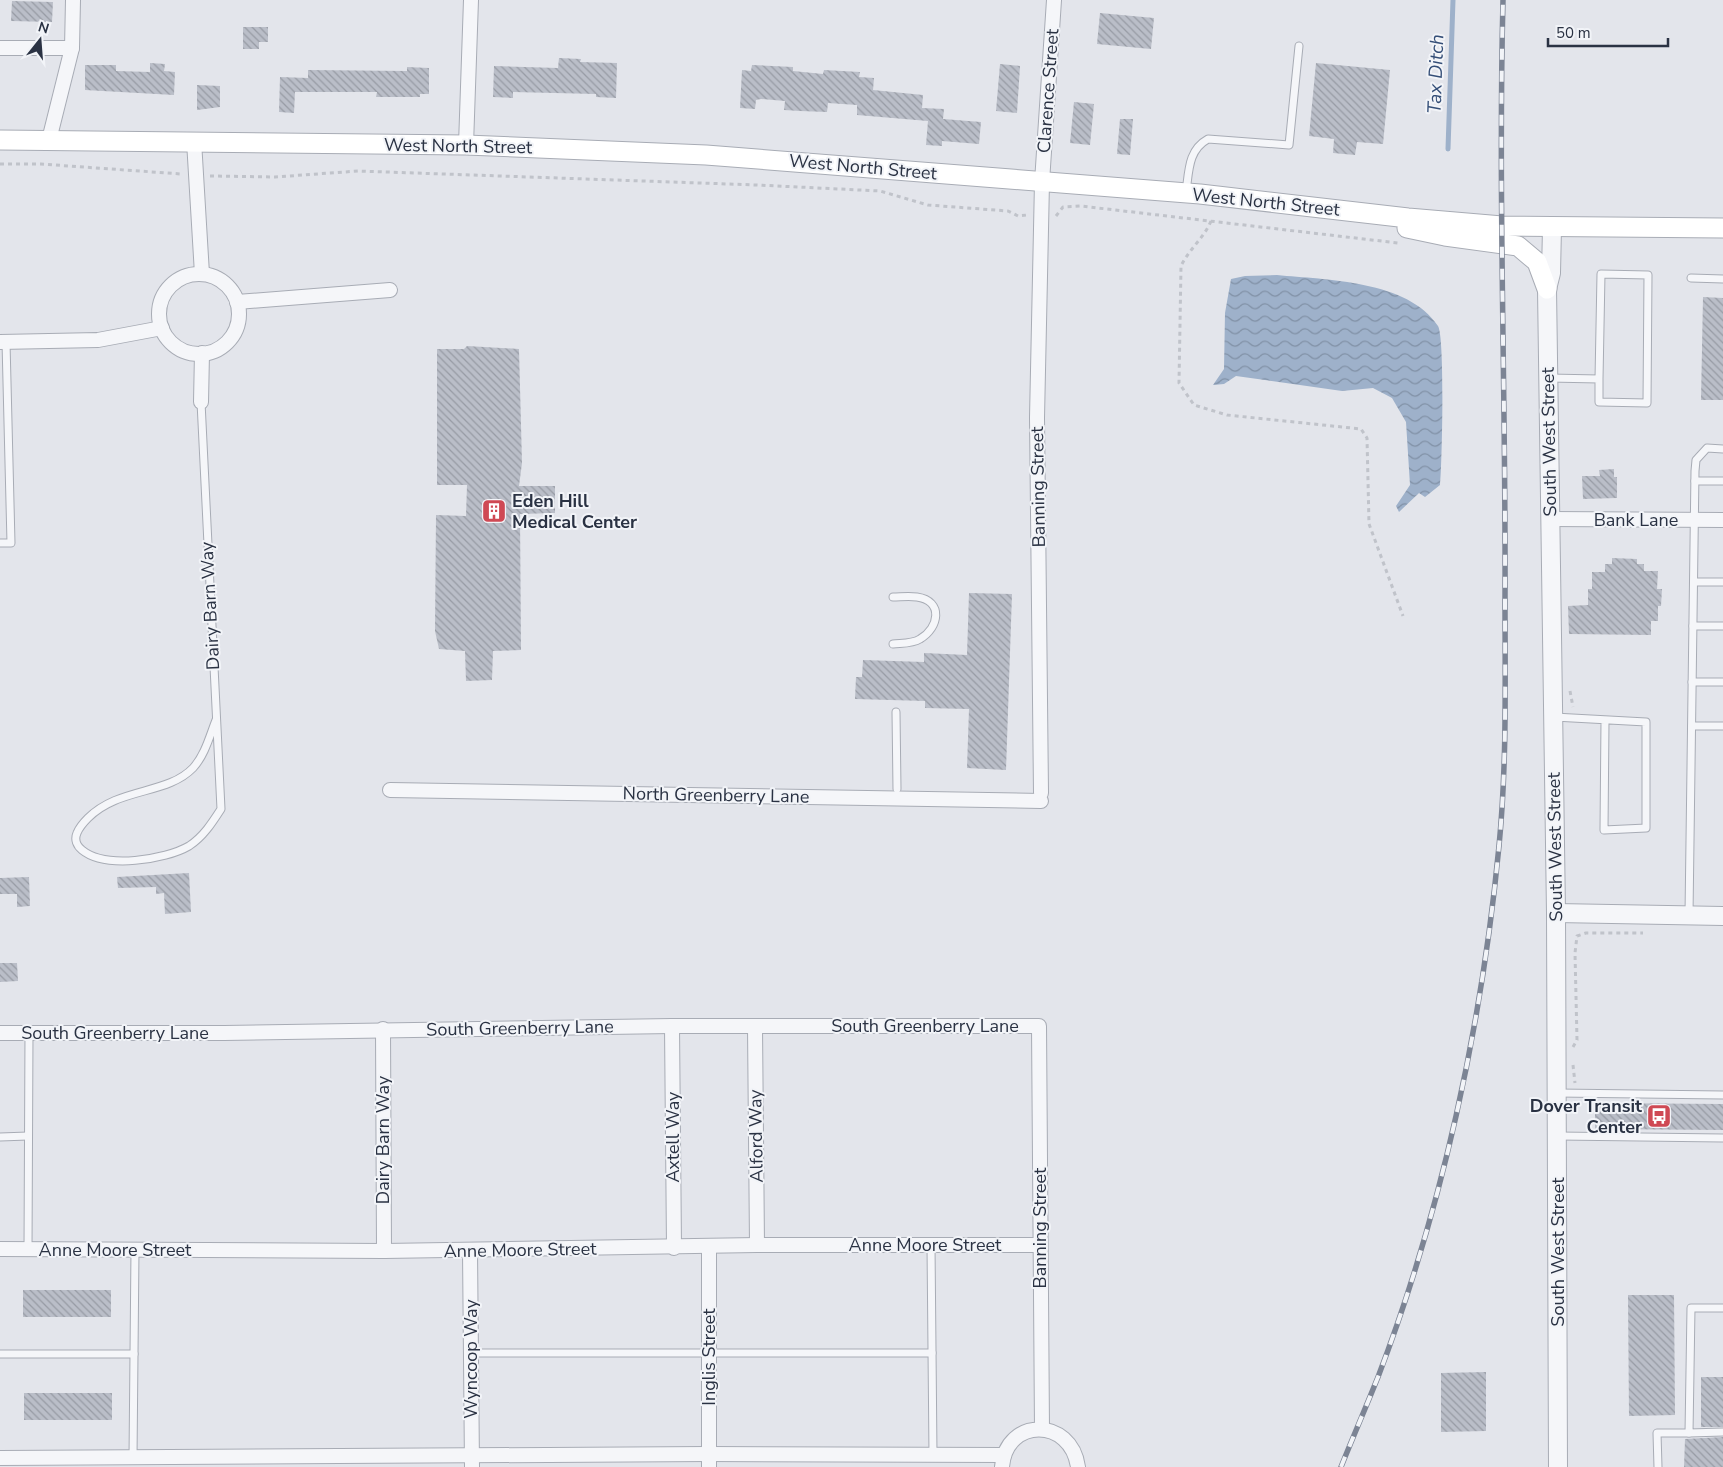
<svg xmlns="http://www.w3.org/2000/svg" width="1723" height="1467" font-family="'Nunito Sans',sans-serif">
<defs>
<pattern id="water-waves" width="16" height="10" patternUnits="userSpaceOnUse" patternTransform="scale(1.25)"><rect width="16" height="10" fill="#9eb1ca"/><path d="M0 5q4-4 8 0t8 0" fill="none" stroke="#8191a6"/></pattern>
<pattern id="building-back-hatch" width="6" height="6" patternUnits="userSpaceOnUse" patternTransform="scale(1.25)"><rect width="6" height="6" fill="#babec8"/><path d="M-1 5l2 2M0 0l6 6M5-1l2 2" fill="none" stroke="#979ba4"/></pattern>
</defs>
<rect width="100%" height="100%" fill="#e3e5eb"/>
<path fill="url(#water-waves)" d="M 1277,275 C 1326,280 1408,280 1438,326 C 1445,337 1442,465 1440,485 L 1425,497 L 1419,493 L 1399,512 L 1396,506 L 1410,485 L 1406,422 L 1392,398 L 1373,388 L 1342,391 L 1236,376 L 1224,384 L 1213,385 L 1224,369 L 1225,313 L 1231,279 L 1245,276 Z"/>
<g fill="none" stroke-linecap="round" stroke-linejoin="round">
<path stroke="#9eb1ca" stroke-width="5" d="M 1448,149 L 1453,0"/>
</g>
<g fill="url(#building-back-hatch)">
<path d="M 12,1 L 53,2 L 52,22 L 11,21 Z"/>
<path d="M 1100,13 L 1154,18 L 1151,49 L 1097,44 Z"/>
<path d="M 243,27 L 268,27 L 268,42 L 259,42 L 259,49 L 243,49 Z"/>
<path d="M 559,58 L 581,59 L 580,62 L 617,63 L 616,98 L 596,97 L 596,94 L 513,92 L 513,98 L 493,97 L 494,66 L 558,68 Z"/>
<path d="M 150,63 L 165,64 L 164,71 L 175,72 L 174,95 L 85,90 L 85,65 L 116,65 L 116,71 L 150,72 Z"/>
<path d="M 1316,63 L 1390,70 L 1383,144 L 1357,142 L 1355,155 L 1333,153 L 1334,139 L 1309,136 Z"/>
<path d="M 1000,64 L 1020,66 L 1017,113 L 996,111 Z"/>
<path d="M 752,65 L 793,67 L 793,71 L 823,74 L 824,70 L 860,72 L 859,77 L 874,78 L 873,90 L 923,95 L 922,108 L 944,109 L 943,119 L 981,122 L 979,144 L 942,141 L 942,146 L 926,145 L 928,121 L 857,115 L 857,105 L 828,103 L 827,112 L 800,111 L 784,110 L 785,101 L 761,99 L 756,100 L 755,109 L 740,108 L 742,70 L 751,71 Z"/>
<path d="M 407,67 L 429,68 L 429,94 L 420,94 L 420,97 L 376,97 L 377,92 L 295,92 L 294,113 L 279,112 L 280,77 L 308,78 L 308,70 L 407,71 Z"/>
<path d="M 197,85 L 220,86 L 220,107 L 197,110 Z"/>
<path d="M 1074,102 L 1094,104 L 1090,145 L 1070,143 Z"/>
<path d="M 1120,119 L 1133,119 L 1130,155 L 1117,154 Z"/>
<path d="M 1703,297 L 1723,298 L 1723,400 L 1701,400 Z"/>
<path d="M 467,346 L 519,349 L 522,463 L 519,486 L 555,486 L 555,513 L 520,514 L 521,650 L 493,651 L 492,680 L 466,681 L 465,651 L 439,649 L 435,631 L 436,515 L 466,516 L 467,485 L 437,485 L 437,349 L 464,349 Z"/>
<path d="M 1614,469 L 1614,477 L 1617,477 L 1617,498 L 1583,499 L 1582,476 L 1600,476 L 1599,470 Z"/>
<path d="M 1612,558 L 1637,559 L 1637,564 L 1644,564 L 1644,571 L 1658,571 L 1657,589 L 1662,589 L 1661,606 L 1658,606 L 1658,621 L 1651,621 L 1651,635 L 1569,634 L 1568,606 L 1588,605 L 1588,589 L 1592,589 L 1592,572 L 1605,572 L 1605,564 L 1612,564 Z"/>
<path d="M 969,593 L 1012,594 L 1006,770 L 967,768 L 969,709 L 925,708 L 925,701 L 855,699 L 856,677 L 862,677 L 863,660 L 924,662 L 924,653 L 967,655 Z"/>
<path d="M 189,873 L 191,912 L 165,914 L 164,893 L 156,894 L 156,887 L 118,888 L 117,877 Z"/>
<path d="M 29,877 L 30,906 L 17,907 L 17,894 L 0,894 L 0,878 Z"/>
<path d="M 0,963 L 17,963 L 18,981 L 0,982 Z"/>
<path d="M 1595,1103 L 1723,1104 L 1723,1130 L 1595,1129 Z"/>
<rect x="23" y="1290" width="88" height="27"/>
<path d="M 1628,1295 L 1674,1295 L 1675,1415 L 1629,1416 Z"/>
<path d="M 1486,1372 L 1486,1431 L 1441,1432 L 1441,1373 Z"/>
<rect x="1701" y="1377" width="22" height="50"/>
<rect x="24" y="1393" width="88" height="27"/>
<path d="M 1723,1437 L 1723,1467 L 1684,1467 L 1685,1439 Z"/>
</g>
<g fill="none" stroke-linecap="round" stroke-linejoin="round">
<defs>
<g id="service">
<path d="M 1186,192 C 1189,171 1188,150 1208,139 L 1289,145 L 1299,46"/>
<path d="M 1691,278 L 1723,279"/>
<path d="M 1549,378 L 1599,379 L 1601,274 L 1648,275 L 1647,403 L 1599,402 L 1599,379"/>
<path d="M 201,402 L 221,809 C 212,823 203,837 189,846 C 165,860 105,869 82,850 C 77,846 74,840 77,833 C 79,828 84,822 88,818 C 119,787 167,795 193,768 C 205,755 210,735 216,720"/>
<path d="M 1695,481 L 1723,481"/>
<path d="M 0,543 L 11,543 L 6,342"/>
<path d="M 1694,582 L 1723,582"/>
<path d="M 1693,626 L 1723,626"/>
<path d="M 893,644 C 901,643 912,644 920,639 C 939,628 944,601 917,597 C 909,596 900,597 893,597"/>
<path d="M 1692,682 L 1723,682"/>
<path d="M 896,712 L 897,789"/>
<path d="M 1554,717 L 1646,722 L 1646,828 L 1604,830 L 1605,721"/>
<path d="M 1692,726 L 1723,726"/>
<path d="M 1689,915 L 1695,471 L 1696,460 L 1707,448 L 1723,449"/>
<path d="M 1557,1093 L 1723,1095"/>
<path d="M 1558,1136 L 1723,1138"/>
<path d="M 0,1137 L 28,1136"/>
<path d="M 931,1245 L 933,1454"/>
<path d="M 28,1249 L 29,1033"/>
<path d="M 1723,1308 L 1691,1308 L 1689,1433 L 1723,1432"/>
<path d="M 471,1353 L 932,1353"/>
<path d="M 0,1354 L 134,1354"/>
<path d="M 133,1458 L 135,1250"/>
<path d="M 1658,1467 L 1657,1433 L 1689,1433"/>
</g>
<g id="minor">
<path d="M 0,48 L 72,48"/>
<path d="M 49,140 L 72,48 L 73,0"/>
<path d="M 194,141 L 202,274"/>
<path d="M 466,145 L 471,0"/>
<circle cx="199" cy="314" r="40"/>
<path d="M 237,302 L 390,290"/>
<path d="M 0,342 L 98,340 L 162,328"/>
<path d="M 201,402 L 202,353"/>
<path d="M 1549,519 L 1723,520"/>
<path d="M 390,790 L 1041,801"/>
<path d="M 1041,793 L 1037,418 L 1042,182 L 1054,0"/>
<path d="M 672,1026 L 674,1248"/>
<path d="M 755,1027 L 757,1245"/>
<path d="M 383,1029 L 384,1251"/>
<path d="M 0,1033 L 224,1033 L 672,1026 L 1039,1026 L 1042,1429"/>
<path d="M 0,1249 L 384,1251 L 757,1245 L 1040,1245"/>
<path d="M 470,1250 L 472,1467"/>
<path d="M 0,1458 L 708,1454 L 1004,1455"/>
<path d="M 709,1467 L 709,1248"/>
<path d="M 1002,1467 C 1006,1417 1071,1417 1078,1467"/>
</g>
<g id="tertiary">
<path d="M 1552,228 L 1551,273 L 1547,289 L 1556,913 L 1558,1467"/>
<path d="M 1556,913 L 1723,916"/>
</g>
<g id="secondary">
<path d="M 0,140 L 466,145 L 706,155 L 1200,194 L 1408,218 L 1502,226 L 1723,228"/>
<path d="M 1407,228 L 1445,236 L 1518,246 L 1537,262 L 1547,289"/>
</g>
</defs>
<use href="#service" stroke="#a8acb5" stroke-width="9"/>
<use href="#minor" stroke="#a8acb5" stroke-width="16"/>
<use href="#tertiary" stroke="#a8acb5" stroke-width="20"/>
<use href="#secondary" stroke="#a8acb5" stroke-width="21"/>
<g stroke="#c0c3ca" stroke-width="3" stroke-dasharray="4 4" stroke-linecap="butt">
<path d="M 0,164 L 41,164 L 181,174"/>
<path d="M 210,176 L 275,177 L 358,171 L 757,185 L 880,191 L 928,205 L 1008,211 L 1018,216 L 1027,215"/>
<path d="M 1056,216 L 1063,207 L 1081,206 L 1398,243"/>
<path d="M 1211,221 C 1204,238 1189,249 1181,266 L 1179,383 L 1194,405 L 1227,415 L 1361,429 L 1367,438 L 1369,524 L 1403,616"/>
<path d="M 1570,691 L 1573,707"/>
<path d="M 1573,1047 L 1577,1040 L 1575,953 L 1577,936 L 1586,933 L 1643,933"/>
<path d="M 1573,1065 L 1575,1083"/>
</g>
<use href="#service" stroke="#f5f6f9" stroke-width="7"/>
<use href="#minor" stroke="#f5f6f9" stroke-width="14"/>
<use href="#tertiary" stroke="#f5f6f9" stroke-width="18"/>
<use href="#secondary" stroke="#fff" stroke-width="19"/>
<defs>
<path id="rail" d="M 1341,1467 C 1353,1437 1366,1407 1378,1377 C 1442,1210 1482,1024 1499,846 C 1507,764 1505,681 1505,599 C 1506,399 1498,200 1503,0"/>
</defs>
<use href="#rail" stroke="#7c8494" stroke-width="5.5"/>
<use href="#rail" stroke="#f2f4f8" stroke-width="4" stroke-dasharray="11" stroke-linecap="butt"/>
</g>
<defs>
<symbol id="building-square" viewBox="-11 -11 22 22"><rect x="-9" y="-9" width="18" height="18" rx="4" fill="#cf4954" stroke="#f2f4f8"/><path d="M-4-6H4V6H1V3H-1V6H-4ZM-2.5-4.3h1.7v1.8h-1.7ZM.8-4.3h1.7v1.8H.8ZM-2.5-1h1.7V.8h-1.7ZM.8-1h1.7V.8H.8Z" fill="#fff"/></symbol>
<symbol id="bus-square" viewBox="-11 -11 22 22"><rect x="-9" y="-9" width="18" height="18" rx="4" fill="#cf4954" stroke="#f2f4f8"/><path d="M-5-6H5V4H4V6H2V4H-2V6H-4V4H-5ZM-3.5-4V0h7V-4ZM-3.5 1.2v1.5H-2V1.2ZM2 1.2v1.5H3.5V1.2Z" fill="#fff"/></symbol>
</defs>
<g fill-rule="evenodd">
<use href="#building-square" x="480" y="497" width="28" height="28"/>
<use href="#bus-square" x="1645" y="1102" width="28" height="28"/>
</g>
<g text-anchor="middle" stroke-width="4" stroke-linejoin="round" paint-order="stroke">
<g font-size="18" fill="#2a3243" stroke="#f2f4f8">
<text transform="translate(1048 91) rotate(-86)" y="6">Clarence Street</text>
<text transform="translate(458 146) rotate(1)" y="6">West North Street</text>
<text transform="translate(863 167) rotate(5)" y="6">West North Street</text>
<text transform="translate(1266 202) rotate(6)" y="6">West North Street</text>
<text transform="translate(1549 442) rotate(-91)" y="6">South West Street</text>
<text transform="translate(1038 487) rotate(-91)" y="6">Banning Street</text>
<text x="1636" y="526">Bank Lane</text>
<text transform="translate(210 606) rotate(-93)" y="6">Dairy Barn Way</text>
<text transform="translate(716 795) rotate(1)" y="6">North Greenberry Lane</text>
<text transform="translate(1555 847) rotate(-91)" y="6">South West Street</text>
<text x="925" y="1032">South Greenberry Lane</text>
<text transform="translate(520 1028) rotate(-1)" y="6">South Greenberry Lane</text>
<text x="115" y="1039">South Greenberry Lane</text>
<text transform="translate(756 1136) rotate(-91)" y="6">Alford Way</text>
<text transform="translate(673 1137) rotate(-90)" y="6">Axtell Way</text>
<text transform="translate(383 1140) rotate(-90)" y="6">Dairy Barn Way</text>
<text transform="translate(1040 1228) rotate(-90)" y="6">Banning Street</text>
<text x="925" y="1251">Anne Moore Street</text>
<text x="115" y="1256">Anne Moore Street</text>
<text transform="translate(520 1250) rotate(-1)" y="6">Anne Moore Street</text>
<text transform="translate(1558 1252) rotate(-90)" y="6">South West Street</text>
<text transform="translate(709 1357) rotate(-90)" y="6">Inglis Street</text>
<text transform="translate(471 1359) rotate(-90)" y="6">Wyncoop Way</text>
</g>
<g font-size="18" font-weight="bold" fill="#2a3243" stroke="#f2f4f8" text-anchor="start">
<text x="512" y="507">Eden Hill<tspan x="512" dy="21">Medical Center</tspan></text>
<text x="1642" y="1112" text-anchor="end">Dover Transit<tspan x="1642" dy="21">Center</tspan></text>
</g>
<g font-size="19" font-style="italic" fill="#344e77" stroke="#f2f4f8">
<text transform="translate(1435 74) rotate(-88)" y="7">Tax Ditch</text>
</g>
</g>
<g transform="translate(40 40) rotate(17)" stroke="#f2f4f8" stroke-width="4" paint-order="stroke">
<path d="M0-4L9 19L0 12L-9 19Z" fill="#2a3243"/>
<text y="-8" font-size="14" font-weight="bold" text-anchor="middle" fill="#2a3243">N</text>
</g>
<path d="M1548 38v8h120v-8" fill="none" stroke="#2a3243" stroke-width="2.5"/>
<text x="1556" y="38" font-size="15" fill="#2a3243" stroke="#f2f4f8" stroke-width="4" paint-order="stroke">50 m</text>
</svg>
